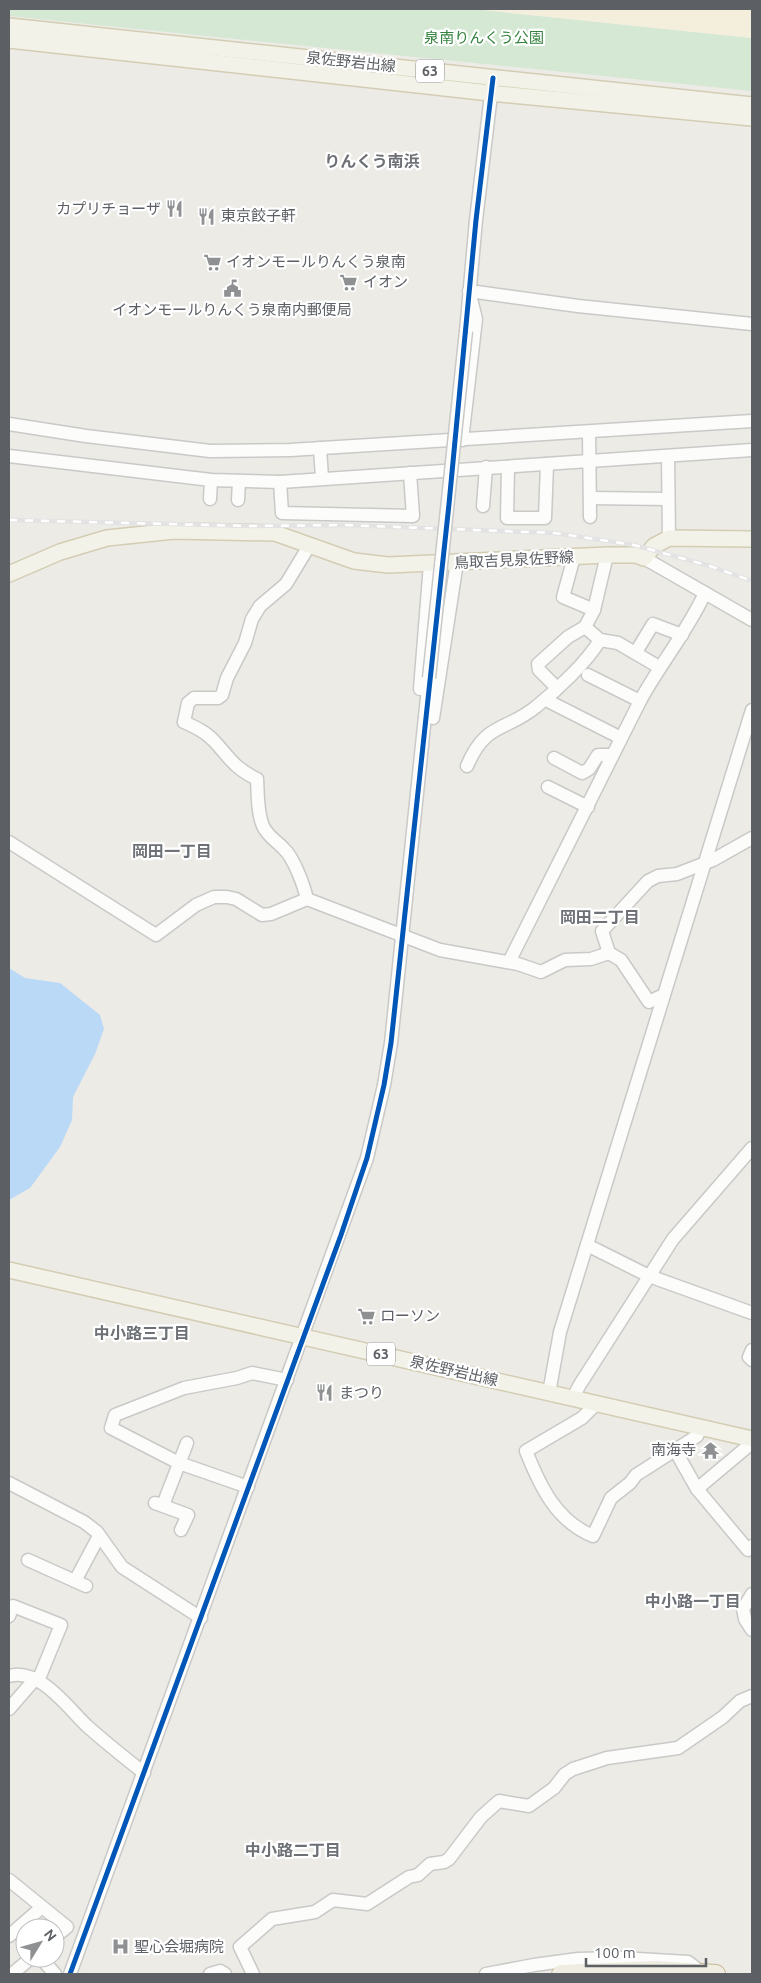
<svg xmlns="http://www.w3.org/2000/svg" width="761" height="1983" font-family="Ubuntu,'Noto Sans JP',sans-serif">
<rect width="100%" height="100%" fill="#ecebe6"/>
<path fill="#d4e8d3" d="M 9,9 L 473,9 L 752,38 L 752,91 L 9,16 Z"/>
<path fill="#f4efdc" d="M 473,9 L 752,9 L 752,38 Z"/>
<path fill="#bad9f7" d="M 9,968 L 25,978 L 60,983 L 100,1015 L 104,1029 L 95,1054 L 73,1097 L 72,1120 L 60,1147 L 30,1188 L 9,1200 Z"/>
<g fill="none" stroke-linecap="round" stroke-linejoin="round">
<defs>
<g id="minor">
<path d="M 466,331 L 476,220 L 493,78"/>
<path d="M 9,424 L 86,436 L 210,451 L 290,450 L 752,421"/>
<path d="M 589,432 L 590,517"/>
<path d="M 462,440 L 476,319 L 469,291 L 578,306 L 752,324"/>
<path d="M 320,448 L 322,478"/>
<path d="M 9,456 L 211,480 L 280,482 L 752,450"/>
<path d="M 668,456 L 669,538"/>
<path d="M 508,467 L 507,518 L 545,518 L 547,464"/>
<path d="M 280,482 L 282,513 L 413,516 L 410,473"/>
<path d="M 590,498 L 668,499"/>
<path d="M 210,499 L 211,480"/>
<path d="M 238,500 L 239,481"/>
<path d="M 483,506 L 486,467"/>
<path d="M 309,546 L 286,584 L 260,606 L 252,619 L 245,643 L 227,678 L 222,695 L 218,698 L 194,698 L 188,703 L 184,722 C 195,727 206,732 214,741 C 230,758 234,768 257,779 C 258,794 257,812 263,826 C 268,837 277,841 284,849 C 294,858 304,886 307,899 L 440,950 L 518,964 L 541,972 L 565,960 L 591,959 L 609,953 L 621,960 L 649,1002 L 659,997 L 663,998"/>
<path d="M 574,557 L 563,597 L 594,610"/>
<path d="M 644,558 L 752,620"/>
<path d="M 585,627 L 600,640 L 618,643 L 659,667"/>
<path d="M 636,652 L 653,624 L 682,635"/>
<path d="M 588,675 L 640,701"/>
<path d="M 556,687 L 539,670 L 538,664 L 568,637 L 585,627 L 594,610 L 607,555"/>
<path d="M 420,689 L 430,564"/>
<path d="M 550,702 L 621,738"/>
<path d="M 433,718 L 457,562"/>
<path d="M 554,758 L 582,773 L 589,769 L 598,755 L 612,755"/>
<path d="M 467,766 C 486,721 506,732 537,706 C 557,690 587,662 600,640"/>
<path d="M 548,787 L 588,807"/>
<path d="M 9,842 L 156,935 L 196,905 L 214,897 L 227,897 L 236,899 L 262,915 L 271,914 L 307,899"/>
<path d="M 609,953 L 602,931 L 648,881 L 658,876 L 677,874 L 713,860 L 752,838"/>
<path d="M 509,962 L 640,701 C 660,664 687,632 705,593"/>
<path d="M 587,1245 L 649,1276 L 752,1313"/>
<path d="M 752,1350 L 749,1357 L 752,1360"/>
<path d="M 549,1393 L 560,1332 L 752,710"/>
<path d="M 573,1398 L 579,1386 L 673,1239 L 752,1148"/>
<path d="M 596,1404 L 582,1418 L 526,1451 C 540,1486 556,1521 593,1536 L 611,1498 L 630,1483 L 636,1475 L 697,1436 L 701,1427"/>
<path d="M 675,1450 L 697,1489 L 748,1550 L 752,1546"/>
<path d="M 9,1483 L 84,1522 L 97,1532 L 122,1567 L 201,1618"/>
<path d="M 248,1487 L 179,1463 L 111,1428 L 115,1415 L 184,1388 L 237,1378 L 252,1373 L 287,1380"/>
<path d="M 697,1489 L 747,1447"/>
<path d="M 155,1503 L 188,1515 L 181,1530"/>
<path d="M 163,1505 L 187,1443"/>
<path d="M 28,1560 L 86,1586"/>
<path d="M 75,1581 L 99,1536"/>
<path d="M 752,1594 L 743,1609 L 745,1619 L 752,1630"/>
<path d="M 9,1616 L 13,1606 L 61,1625 L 38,1681"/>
<path d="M 9,1676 C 39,1667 68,1708 87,1726 C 105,1742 125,1758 144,1773"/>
<path d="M 9,1709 L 35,1679"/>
<path d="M 9,1880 L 67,1927 L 55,1937"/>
<path d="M 9,1936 L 41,1908"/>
<path d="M 41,1958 L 55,1974"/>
<path d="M 12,1974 L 31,1958"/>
<path d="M 70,1974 L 367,1158 L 384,1085 L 391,1043 L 429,678"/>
<path d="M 210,1974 L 220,1971 L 225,1974"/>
<path d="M 253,1974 L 240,1947 L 272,1919 L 315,1912 L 333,1900 L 367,1904 L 409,1877 L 418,1875 L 430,1864 L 444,1862 L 449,1859 L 481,1817 L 499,1801 L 529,1806 L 554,1788 L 565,1774 L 573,1769 L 607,1758 L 678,1748 L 723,1717 L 740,1701 L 752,1696"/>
<path d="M 486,1974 L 534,1965 L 578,1959 L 621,1958 L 688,1962 L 702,1973"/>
</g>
<g id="major">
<path d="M 9,26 L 752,105"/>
<path d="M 9,40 L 490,93 L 752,118"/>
<path d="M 9,574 L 60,552 L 107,538 L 174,531 L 275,533 L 354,561 L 388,565 L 607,555 L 636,555 L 644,558 L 654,546 L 669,538 L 752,539"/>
<path d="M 9,1270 L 752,1439"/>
</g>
<path id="highway" d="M 561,1974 L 656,1970 L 716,1974"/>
</defs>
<use href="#minor" stroke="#c9c9c8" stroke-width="15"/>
<use href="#major" stroke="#d3cdb4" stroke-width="18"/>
<use href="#highway" stroke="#c4b894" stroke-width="20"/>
<use href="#minor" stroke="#fcfcfb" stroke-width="12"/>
<use href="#major" stroke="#f3f2e8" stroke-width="15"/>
<use href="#highway" stroke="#efece1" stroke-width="18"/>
<defs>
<path id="rail" d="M 9,520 L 250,526 L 344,525 L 555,533 L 634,545 L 710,566 L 752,581"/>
</defs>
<use href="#rail" stroke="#e3e3e3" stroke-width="4.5"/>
<use href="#rail" stroke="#fff" stroke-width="2.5" stroke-dasharray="8" stroke-linecap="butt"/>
<defs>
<path id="minor-bridge" d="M 429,678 L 466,331"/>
</defs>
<use href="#minor-bridge" stroke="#c9c9c8" stroke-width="15" stroke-linecap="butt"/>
<use href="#minor-bridge" stroke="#fcfcfb" stroke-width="12"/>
<defs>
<path id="cycleway" d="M 70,1974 L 341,1235 L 367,1158 L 384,1085 L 391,1043 L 449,504 L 476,220 L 493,78"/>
</defs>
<use href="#cycleway" stroke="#fff" stroke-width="8"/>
<use href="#cycleway" stroke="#0057b8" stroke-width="5"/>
</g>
<defs>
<symbol id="restaurant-bare" viewBox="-9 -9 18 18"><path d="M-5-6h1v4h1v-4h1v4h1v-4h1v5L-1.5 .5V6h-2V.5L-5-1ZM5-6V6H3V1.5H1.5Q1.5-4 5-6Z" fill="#8e9092" stroke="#fff" stroke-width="2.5" paint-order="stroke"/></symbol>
<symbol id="supermarket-bare" viewBox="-9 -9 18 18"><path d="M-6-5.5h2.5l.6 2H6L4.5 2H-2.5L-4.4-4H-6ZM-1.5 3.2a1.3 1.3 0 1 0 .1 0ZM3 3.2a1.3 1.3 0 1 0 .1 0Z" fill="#8e9092" stroke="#fff" stroke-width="2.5" paint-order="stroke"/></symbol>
<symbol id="civic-bare" viewBox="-9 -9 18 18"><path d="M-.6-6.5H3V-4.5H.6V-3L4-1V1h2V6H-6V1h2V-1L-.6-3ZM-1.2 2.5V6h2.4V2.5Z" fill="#8e9092" stroke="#fff" stroke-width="2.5" paint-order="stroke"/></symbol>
<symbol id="temple-bare" viewBox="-9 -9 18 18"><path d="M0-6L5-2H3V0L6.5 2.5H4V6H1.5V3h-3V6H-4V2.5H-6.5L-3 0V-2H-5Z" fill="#8e9092" stroke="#fff" stroke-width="2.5" paint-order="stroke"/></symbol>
<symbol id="hospital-bare" viewBox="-9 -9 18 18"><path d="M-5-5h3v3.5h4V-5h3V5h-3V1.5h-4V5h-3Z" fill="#8e9092" stroke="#fff" stroke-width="2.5" paint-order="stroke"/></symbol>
</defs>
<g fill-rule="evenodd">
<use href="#restaurant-bare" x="162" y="196" width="25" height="25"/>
<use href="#restaurant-bare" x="194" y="204" width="25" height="25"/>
<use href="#supermarket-bare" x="200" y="250" width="25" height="25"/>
<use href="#supermarket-bare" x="336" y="270" width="25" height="25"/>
<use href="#civic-bare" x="220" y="276" width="25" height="25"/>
<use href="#supermarket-bare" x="354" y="1304" width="25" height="25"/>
<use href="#restaurant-bare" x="312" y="1380" width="25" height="25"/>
<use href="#temple-bare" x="698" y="1438" width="25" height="25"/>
<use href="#hospital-bare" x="108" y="1934" width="25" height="25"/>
</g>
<g text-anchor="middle" stroke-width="4.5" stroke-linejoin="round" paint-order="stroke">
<g fill="#fff" stroke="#8d8f92" stroke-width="1">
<rect x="416" y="59.5" width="28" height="23" rx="4"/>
<rect x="367" y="1342.5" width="28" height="23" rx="4"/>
</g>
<g font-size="14" font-weight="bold" fill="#5c5f64">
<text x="430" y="76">63</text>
<text x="381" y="1359">63</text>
</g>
<g font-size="15" fill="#35823f" stroke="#fff">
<text x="484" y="43">泉南りんくう公園</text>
</g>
<g font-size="15" fill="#5c5f64" stroke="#fff">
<text transform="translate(351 62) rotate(6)" y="5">泉佐野岩出線</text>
<text transform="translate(514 560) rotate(-3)" y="5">鳥取吉見泉佐野線</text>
<text transform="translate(454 1371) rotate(13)" y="5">泉佐野岩出線</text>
</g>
<g font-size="15" fill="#5c5f64" stroke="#fff" text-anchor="start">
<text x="161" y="214" text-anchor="end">カプリチョーザ</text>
<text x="221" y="221">東京餃子軒</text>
<text x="226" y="267">イオンモールりんくう泉南</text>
<text x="363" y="287">イオン</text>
<text x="232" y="315" text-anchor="middle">イオンモールりんくう泉南内郵便局</text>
<text x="380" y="1321">ローソン</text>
<text x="339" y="1398">まつり</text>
<text x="696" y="1455" text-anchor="end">南海寺</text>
<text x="134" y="1952">聖心会堀病院</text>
</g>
<g font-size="16" font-weight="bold" fill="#6d7176" stroke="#fff">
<text x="372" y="167">りんくう南浜</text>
<text x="172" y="857">岡田一丁目</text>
<text x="600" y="923">岡田二丁目</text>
<text x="142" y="1339">中小路三丁目</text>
<text x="693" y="1607">中小路一丁目</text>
<text x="293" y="1856">中小路二丁目</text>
</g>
</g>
<rect width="761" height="1983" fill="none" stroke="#5c5f64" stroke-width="20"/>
<g transform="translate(40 1943) rotate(53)"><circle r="24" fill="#ffffff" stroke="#bebfc1"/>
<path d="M0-4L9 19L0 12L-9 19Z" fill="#8e9092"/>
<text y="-8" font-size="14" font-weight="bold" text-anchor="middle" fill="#5c5f64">N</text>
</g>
<path d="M586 1958v8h120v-8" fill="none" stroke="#5c5f64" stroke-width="2.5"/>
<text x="594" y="1958" font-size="15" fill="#5c5f64" stroke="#ffffff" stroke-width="4" paint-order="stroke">100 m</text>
</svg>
